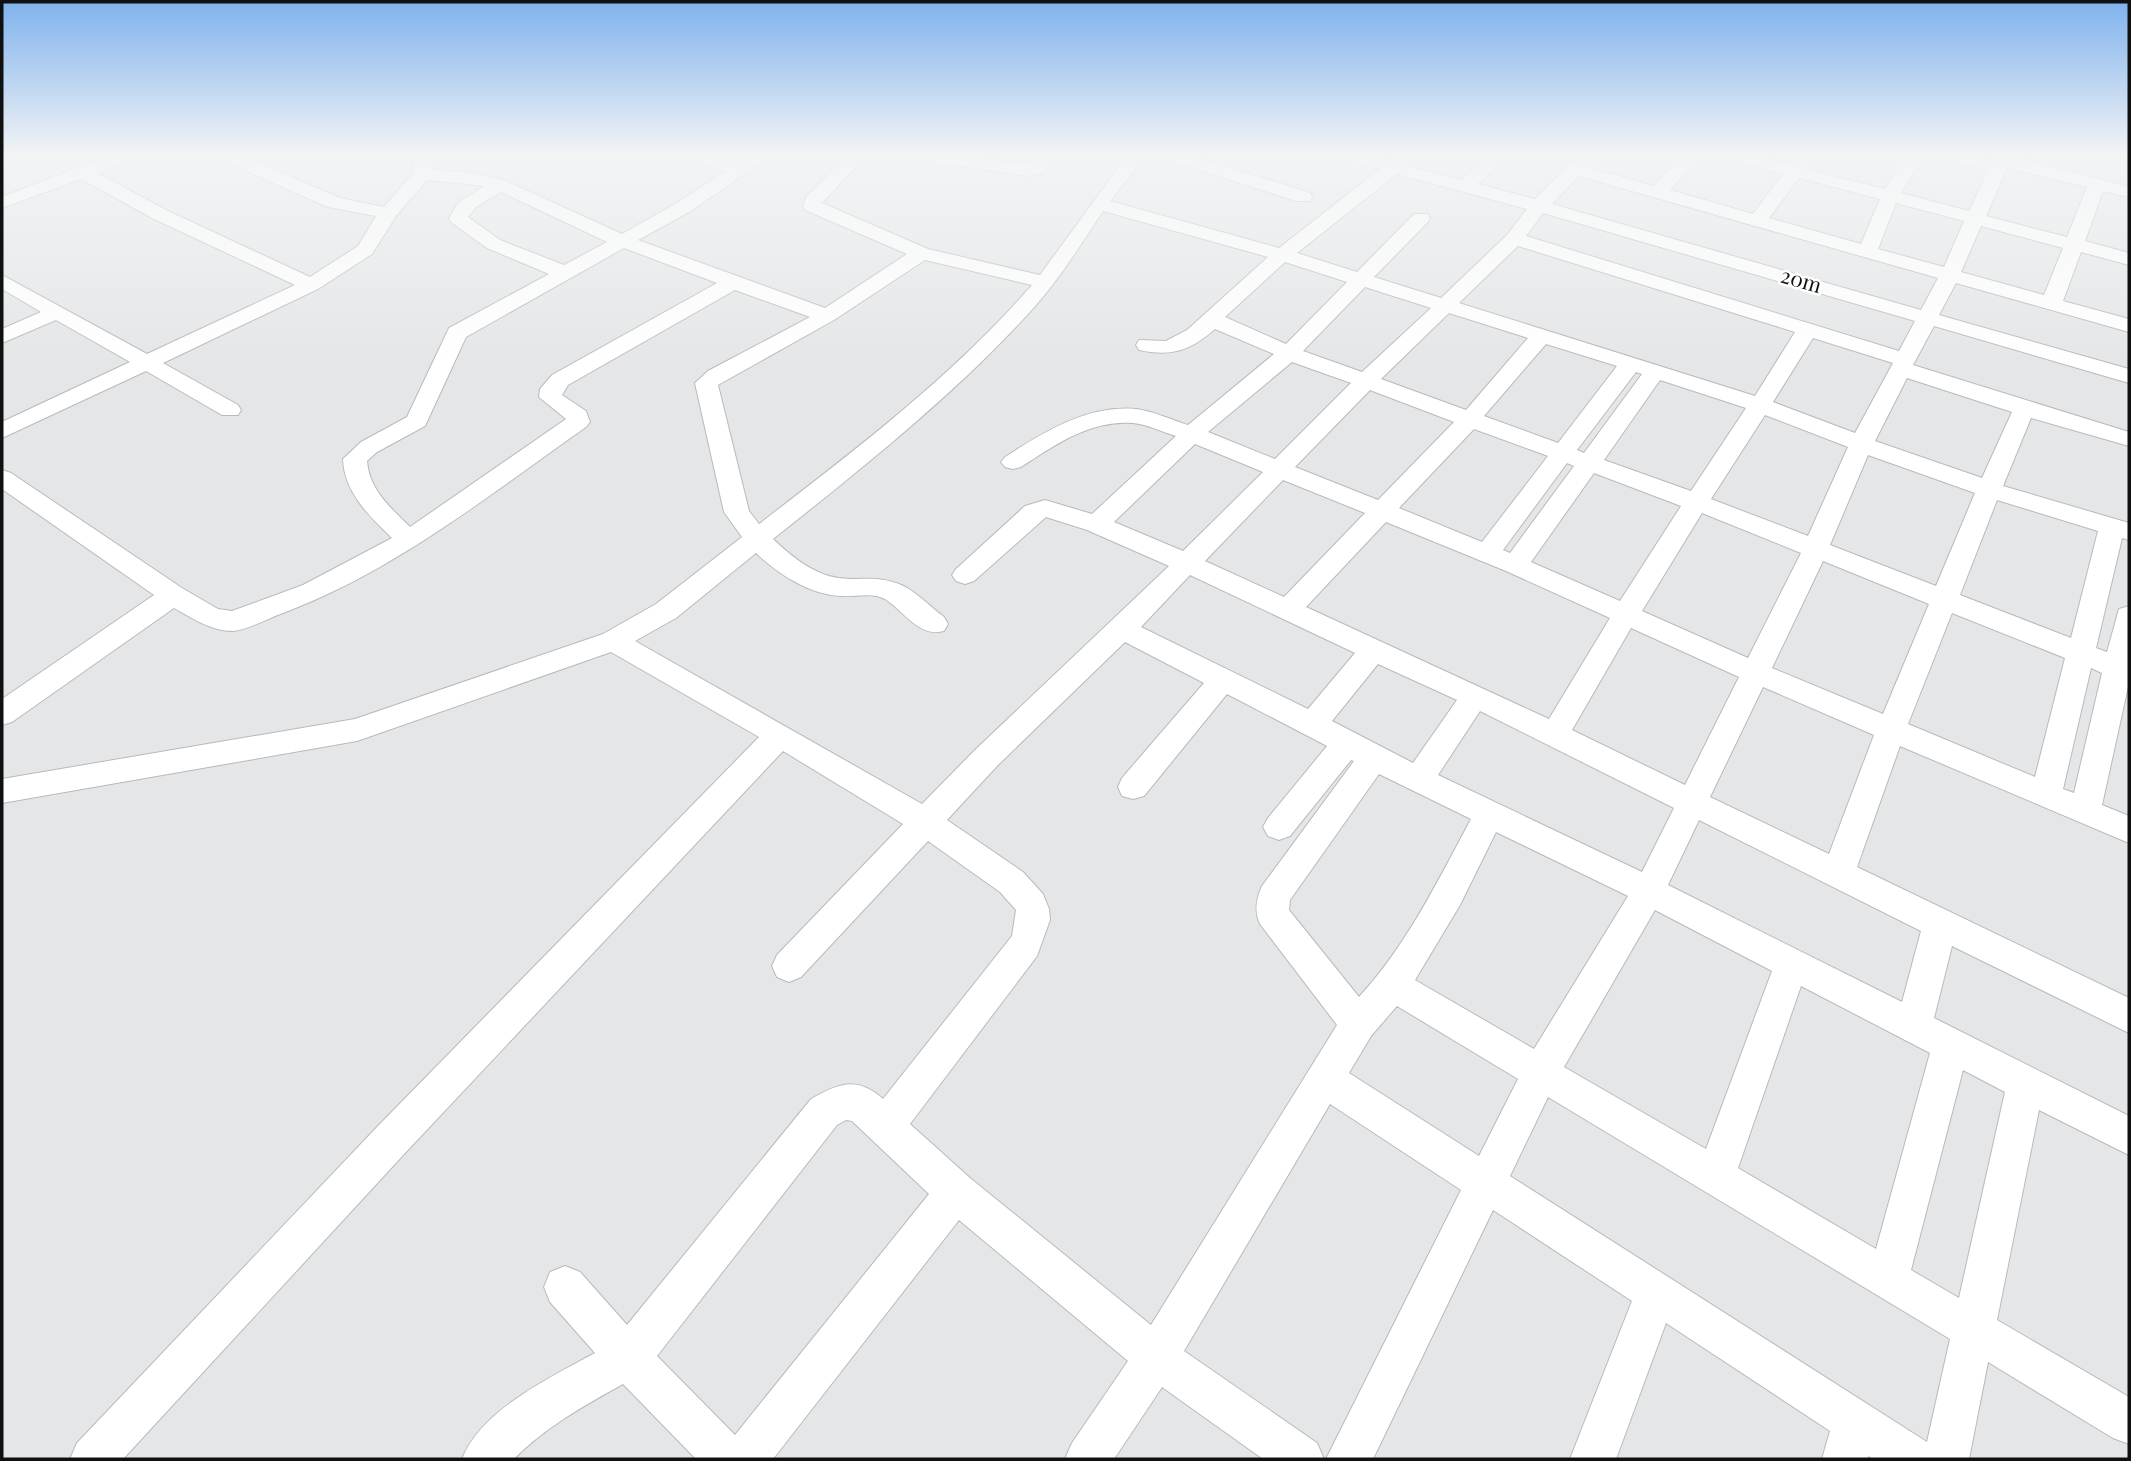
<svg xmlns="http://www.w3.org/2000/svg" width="2131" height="1461" font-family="'Playfair Display',serif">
<rect width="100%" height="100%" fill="#e4e6e8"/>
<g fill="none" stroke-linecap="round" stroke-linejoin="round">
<defs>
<g id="street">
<path d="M 107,156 L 133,156 L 130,160 L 97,173 L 168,211 L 310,277 L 358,246 L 376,216 L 328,207 L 221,160 L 218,156 L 243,156 L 340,198 L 384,207 L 413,173 L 415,156 L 433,156 L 431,169 L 475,173 L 506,181 L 622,234 L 677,203 L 726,171 L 691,160 L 688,156 L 716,156 L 738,163 L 749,156 L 770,156 L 691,211 L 638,240 L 825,308 L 907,254 L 805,210 L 803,206 L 806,197 L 847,156 L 866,156 L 822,203 L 928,249 L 1040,275 L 1127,156 L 1145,156 L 1110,201 L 1279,248 L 1380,169 L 1344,160 L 1341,156 L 1372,156 L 1391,161 L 1397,156 L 1412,156 L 1414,159 L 1407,166 L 1462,180 L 1487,156 L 1507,156 L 1478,184 L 1535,199 L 1569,165 L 1583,156 L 1605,156 L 1590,168 L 1654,186 L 1681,156 L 1700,156 L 1670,190 L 1753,214 L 1783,174 L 1731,160 L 1728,156 L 1759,156 L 1790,165 L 1796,156 L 1813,156 L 1805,169 L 1885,189 L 1906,156 L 1924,156 L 1901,193 L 1969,211 L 1988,171 L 1948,160 L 1945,156 L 1975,156 L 1992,161 L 1994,156 L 2012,156 L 2129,187 L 2129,197 L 2103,191 L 2085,241 L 2129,253 L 2129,265 L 2081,252 L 2063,301 L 2129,319 L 2129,332 L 1956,283 L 1939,315 L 2129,369 L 2129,383 L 1934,326 L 1913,365 L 2129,432 L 2129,446 L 2031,418 L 2003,486 L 2129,523 L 2129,540 L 2122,538 L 2096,648 L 2107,652 L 2119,609 L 2129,606 L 2129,682 L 2102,805 L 2129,816 L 2129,843 L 1900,746 L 1857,867 L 2129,998 L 2129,1033 L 1952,946 L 1934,1018 L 2129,1116 L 2129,1155 L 2039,1110 L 1997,1320 L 2129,1397 L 2129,1444 L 2113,1438 L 1988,1362 L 1969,1459 L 1873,1459 L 1868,1456 L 1868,1459 L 1822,1459 L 1830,1431 L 1666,1323 L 1616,1459 L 1570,1459 L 1632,1301 L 1493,1210 L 1373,1459 L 1326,1459 L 1461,1190 L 1330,1104 L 1184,1351 L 1317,1443 L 1324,1459 L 1263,1459 L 1162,1387 L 1114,1459 L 1065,1459 L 1072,1443 L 1128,1361 L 959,1220 L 773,1459 L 696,1459 L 623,1384 C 585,1405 544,1428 514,1459 L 462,1459 C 481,1410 551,1377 595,1353 L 550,1302 L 544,1287 L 550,1272 L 565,1266 L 580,1272 L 627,1325 L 811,1099 C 837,1084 857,1075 883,1099 L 1012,936 L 1016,910 L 1000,892 L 928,841 L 801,977 L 789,982 L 777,977 L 772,966 L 777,955 L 903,824 L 783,751 L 406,1152 L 123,1459 L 70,1459 L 77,1443 L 378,1126 L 759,737 L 611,652 L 357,741 L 2,803 L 2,779 L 355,719 L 603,634 L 656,604 L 742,537 L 724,512 L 695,383 L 708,371 L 810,317 L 735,290 L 568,385 L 562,395 L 586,411 L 590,422 L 586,427 C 489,495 395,571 283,613 C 268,618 248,630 233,631 C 211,631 192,618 174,608 L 12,722 L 2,725 L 2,699 L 154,595 L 2,489 L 2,470 L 11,473 L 182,588 L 218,609 L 232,611 L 303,585 L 392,538 C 369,516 344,492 343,459 L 361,442 L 407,417 L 449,328 L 549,274 L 487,248 L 451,222 L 449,218 L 458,203 L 484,186 L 427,180 L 396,216 L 372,254 L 318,289 L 163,363 L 238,405 L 241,410 L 238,415 L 222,415 L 146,371 L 2,438 L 2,422 L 130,362 L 56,320 L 2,343 L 2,329 L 41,312 L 2,289 L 2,275 L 147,354 L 295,285 L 154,219 L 81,179 L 2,208 L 2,197 ZM 2007,168 L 2087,187 L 2067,237 L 1986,216 ZM 1397,174 L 1527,209 L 1507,235 L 1441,298 L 1374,277 L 1428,222 L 1430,218 L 1428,214 L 1414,214 L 1357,272 L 1297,253 ZM 1579,176 L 1938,278 L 1921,310 L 1552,204 ZM 1799,178 L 1880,199 L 1861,244 L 1769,218 ZM 501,192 L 607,242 L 564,265 L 500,240 L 468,217 L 476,207 ZM 1896,203 L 1964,221 L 1944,267 L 1878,249 ZM 1103,211 L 1268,257 L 1187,330 L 1166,341 L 1139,340 L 1136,345 L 1139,350 C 1171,357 1190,351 1215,329 L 1274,354 L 1188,425 C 1172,420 1153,411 1136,409 C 1087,405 1044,432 1005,457 L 1001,462 L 1005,467 L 1013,469 L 1021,467 C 1055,445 1090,420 1133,423 C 1147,424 1162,432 1176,436 L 1092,514 L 1045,500 L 1025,506 L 956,569 L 952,575 L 956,581 L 965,584 L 974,581 L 1046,517 L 1087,530 L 1169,566 L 975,750 L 922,804 L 635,641 L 676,618 L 756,553 C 778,574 810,595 842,596 C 856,597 872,592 885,599 C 904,611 919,638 944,631 L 948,624 L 944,617 C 930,607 915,590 899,584 C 874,575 863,581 839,578 C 814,575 791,556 773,539 C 861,469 952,397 1028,314 C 1057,283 1080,246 1103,211 ZM 1543,213 L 1915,321 L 1899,351 L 1526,236 ZM 1981,226 L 2063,248 L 2044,295 L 1961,272 ZM 1518,246 L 1795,332 L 1755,396 L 1459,303 ZM 624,248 L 717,283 L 552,375 L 540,389 L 539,397 L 566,419 L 410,527 C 391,508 369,490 367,461 L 377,452 L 425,426 L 466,337 ZM 925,260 L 1032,285 C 953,376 854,451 759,524 L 749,511 L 718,385 L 834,320 ZM 1285,262 L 1347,282 L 1286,344 L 1225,317 ZM 1365,287 L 1431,308 L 1362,372 L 1303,351 ZM 1449,313 L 1528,338 L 1466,410 L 1381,379 ZM 1813,338 L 1893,363 L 1855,433 L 1773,402 ZM 1546,344 L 1617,366 L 1558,443 L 1484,416 ZM 1292,362 L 1351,383 L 1275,459 L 1208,432 ZM 1636,372 L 1642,374 L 1584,453 L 1577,450 ZM 1907,378 L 2012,412 L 1982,478 L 1875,441 ZM 1660,380 L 1746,408 L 1691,491 L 1604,460 ZM 1370,390 L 1454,422 L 1378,500 L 1295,467 ZM 1765,415 L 1848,447 L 1808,536 L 1711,499 ZM 1474,429 L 1548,456 L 1482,542 L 1399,508 ZM 1195,444 L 1263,472 L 1183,551 L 1114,522 ZM 1868,455 L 1975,493 L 1936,586 L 1830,545 ZM 1567,463 L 1574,466 L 1510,553 L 1503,550 ZM 1594,473 L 1681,506 L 1620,601 L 1531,562 ZM 1283,480 L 1365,513 L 1284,597 L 1205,561 ZM 1997,500 L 2098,531 L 2071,638 L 1960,595 ZM 1702,513 L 1801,553 L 1748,658 L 1642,611 ZM 1386,522 L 1506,571 L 1610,618 L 1549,719 L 1306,607 ZM 1823,561 L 1929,604 L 1883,714 L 1772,668 ZM 1190,575 L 1355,653 L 1308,709 L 1141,627 ZM 1952,613 L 2065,658 L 2035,777 L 1908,724 ZM 1631,628 L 1739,677 L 1685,785 L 1572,730 ZM 1125,642 L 1204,683 L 1122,778 L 1118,787 L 1122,796 L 1133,799 L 1144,796 L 1227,694 L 1327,746 L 1268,818 L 1263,827 L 1268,836 L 1279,840 L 1290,836 L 1351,760 L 1354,761 L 1262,886 C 1256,899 1254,911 1260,924 L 1337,1025 L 1151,1325 L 970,1178 L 910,1124 L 1037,956 L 1050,920 L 1049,909 L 1043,894 L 1023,872 L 947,820 L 997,766 ZM 1378,664 L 1457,700 L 1413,763 L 1332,721 ZM 2091,668 L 2102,673 L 2074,793 L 2063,789 ZM 1763,687 L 1874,735 L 1829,854 L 1710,797 ZM 1480,711 L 1674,808 L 1642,872 L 1438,775 ZM 1379,774 L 1471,819 C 1438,881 1406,946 1359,997 L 1289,910 L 1290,900 ZM 1699,820 L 1921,931 L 1902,1002 L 1668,885 ZM 1496,832 L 1628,896 L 1534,1049 L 1415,980 L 1460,905 ZM 1655,910 L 1772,971 L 1706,1149 L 1564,1067 ZM 1801,986 L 1930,1053 L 1876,1249 L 1738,1168 ZM 1397,1006 L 1518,1079 L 1479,1156 L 1349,1073 L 1371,1036 ZM 1963,1070 L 2005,1092 L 1959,1298 L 1911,1270 ZM 1548,1097 L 1950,1339 L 1927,1442 L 1510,1176 ZM 846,1120 L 852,1121 L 929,1194 L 735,1435 L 657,1356 L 837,1125 Z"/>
<path d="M 913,156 L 962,156 L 1028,165 L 1039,156 L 1058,156 L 1045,171 L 1030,176 L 922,161 Z"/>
<path d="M 1166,156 L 1194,156 L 1310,193 L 1312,197 L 1310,201 L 1296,201 L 1169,160 Z"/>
</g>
</defs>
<use href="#street" stroke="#b7babc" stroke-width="2"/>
<use href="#street" fill="#fff" fill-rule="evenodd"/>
</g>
<linearGradient id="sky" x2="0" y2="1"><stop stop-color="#7fb2ed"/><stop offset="0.43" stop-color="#f3f4f5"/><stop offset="1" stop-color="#f3f4f5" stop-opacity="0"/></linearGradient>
<rect width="2131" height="361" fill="url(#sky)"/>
<g text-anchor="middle" stroke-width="5" stroke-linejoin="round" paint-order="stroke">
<g font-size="21" fill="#0f1010" stroke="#fff">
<text transform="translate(1801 281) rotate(16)" y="7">20m</text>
</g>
</g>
<rect width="2131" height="1461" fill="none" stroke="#0f1010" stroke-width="7"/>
</svg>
